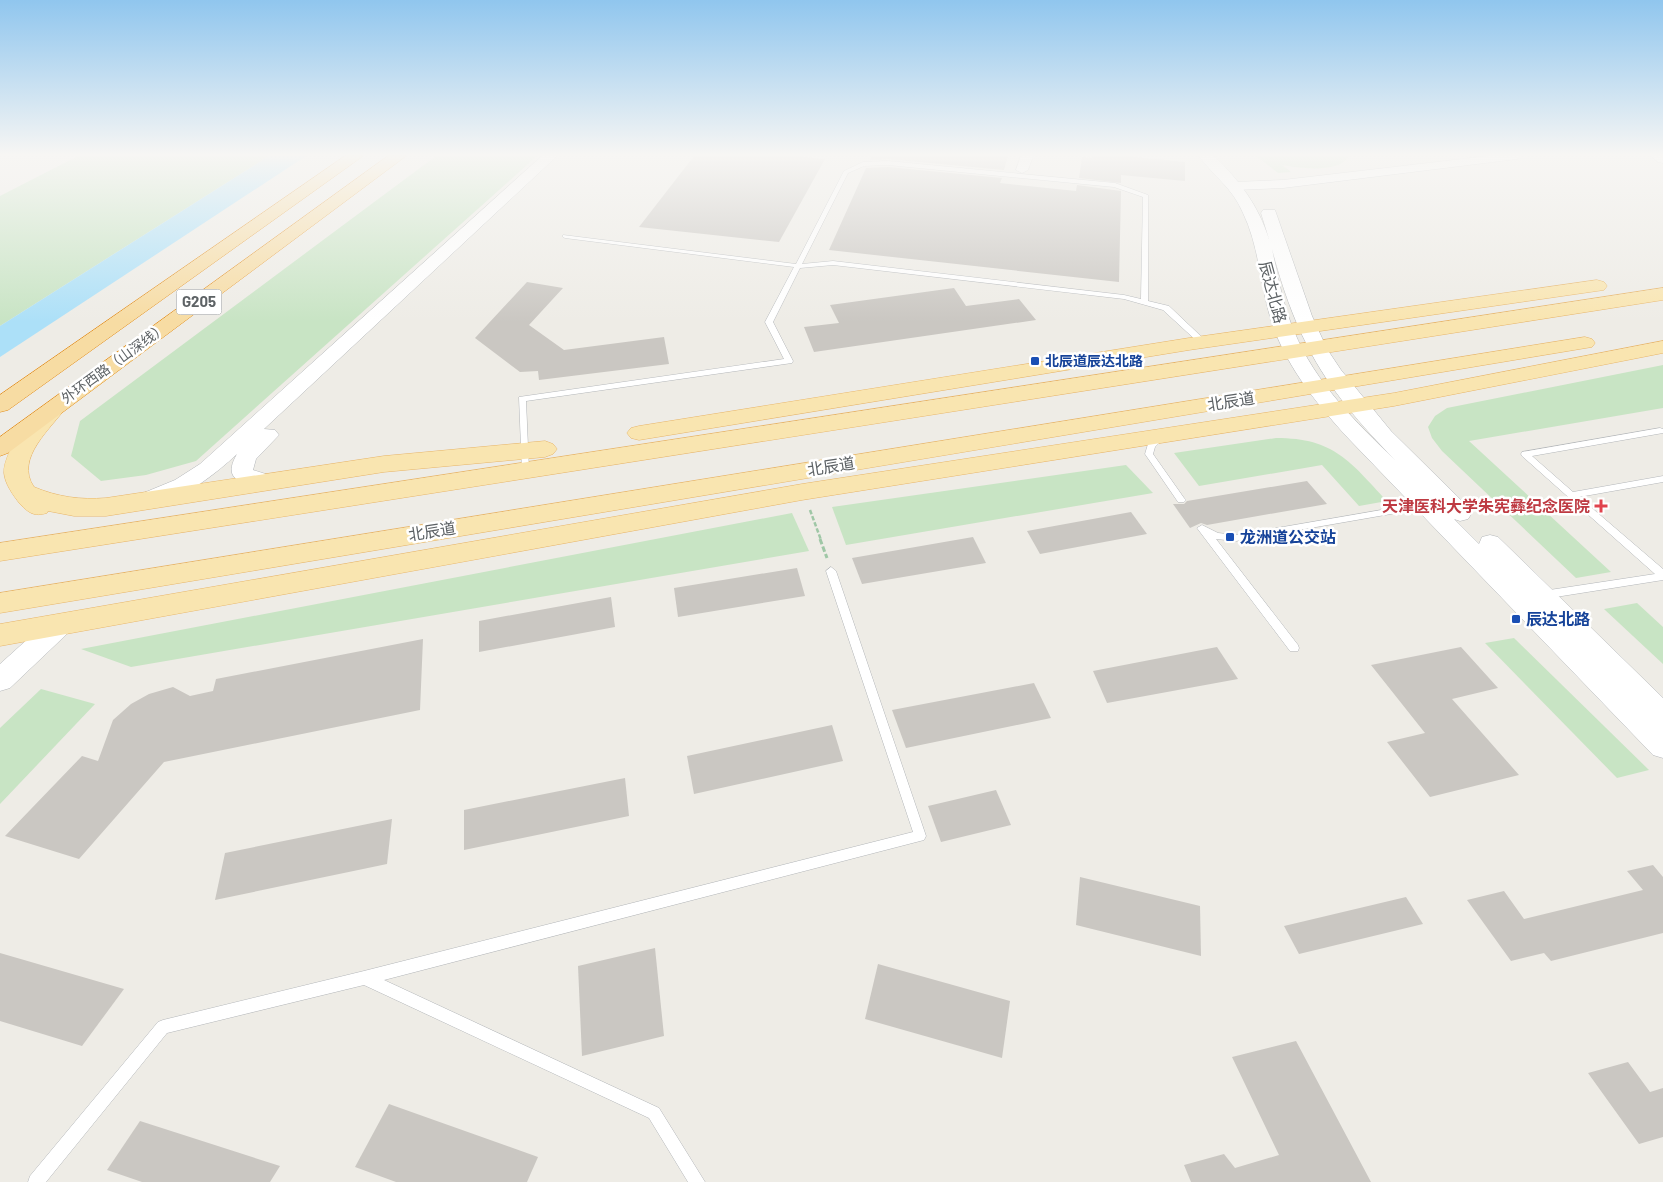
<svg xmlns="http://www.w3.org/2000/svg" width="1663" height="1182" font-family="Barlow,'Noto Sans SC',sans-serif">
<rect width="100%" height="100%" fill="#eeece6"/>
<g fill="#c8e4c4">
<path d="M 78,156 L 269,156 L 0,326 L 0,196 Z"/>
<path d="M 436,156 L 537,156 L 196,461 L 146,475 L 101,481 L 71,456 L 80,421 Z"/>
<path d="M 1256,156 L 1349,156 C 1339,174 1299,168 1282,165 L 1291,172 L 1278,173 Z"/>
<path d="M 1663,365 L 1663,408 L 1469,441 L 1611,572 L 1576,578 L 1442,451 L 1432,438 L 1428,427 L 1435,416 L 1447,408 Z"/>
<path d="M 1276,438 C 1335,438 1350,462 1387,501 L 1359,506 L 1322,465 L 1199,486 L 1174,453 Z"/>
<path d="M 1126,465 L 1153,493 L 846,545 L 832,507 Z"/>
<path d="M 792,513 L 809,551 L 131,667 L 81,649 Z"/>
<path d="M 1637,603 L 1663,627 L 1663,664 L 1604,609 Z"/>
<path d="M 1514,638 L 1649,770 L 1617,778 L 1485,643 Z"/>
<path d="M 41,689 L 95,704 L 0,804 L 0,728 Z"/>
</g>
<path fill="#ace0f8" d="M 269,156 L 306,156 L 0,357 L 0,326 Z"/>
<g fill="#cac7c2">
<path d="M 694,156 L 796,156 L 825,159 L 779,242 L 639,227 Z"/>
<path d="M 872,156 L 1008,156 L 1004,170 L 888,159 L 870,160 Z"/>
<path d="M 1093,156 L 1126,156 L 1185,162 L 1185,181 L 1121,175 L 1121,183 L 1079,178 L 1082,157 L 1092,158 Z"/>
<path d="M 888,167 L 1002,178 L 1000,183 L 1076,191 L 1077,185 L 1121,191 L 1119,282 L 829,250 L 866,168 Z"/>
<path d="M 527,282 L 563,288 L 529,325 L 564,350 L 664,337 L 669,364 L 539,380 L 538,371 L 520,372 L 475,338 Z"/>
<path d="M 954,288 L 966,306 L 1019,299 L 1036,320 L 814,352 L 804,327 L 839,323 L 830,305 Z"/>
<path d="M 1307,481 L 1327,504 L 1207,525 L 1201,523 L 1190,528 L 1173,504 L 1184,504 L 1187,501 Z"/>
<path d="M 1131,512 L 1147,534 L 1040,554 L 1027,531 Z"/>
<path d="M 973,537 L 986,563 L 862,584 L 852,558 Z"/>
<path d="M 797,568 L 805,596 L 678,617 L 674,588 Z"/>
<path d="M 611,597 L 615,627 L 479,652 L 479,621 Z"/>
<path d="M 423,639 L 420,710 L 164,762 L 79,859 L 5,836 L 82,756 L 98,761 L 113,720 L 131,704 L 149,694 L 173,687 L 190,696 L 213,691 L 216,679 Z"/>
<path d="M 1217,647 L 1238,679 L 1107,703 L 1093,671 Z"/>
<path d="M 1461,647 L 1498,688 L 1452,699 L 1519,775 L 1430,797 L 1387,742 L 1425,733 L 1371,665 Z"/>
<path d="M 1034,683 L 1051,718 L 906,748 L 892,710 Z"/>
<path d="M 832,725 L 843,761 L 694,794 L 687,756 Z"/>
<path d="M 625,778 L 629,816 L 464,850 L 464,810 Z"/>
<path d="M 996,790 L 1011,825 L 941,842 L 928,806 Z"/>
<path d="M 392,819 L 387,864 L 215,900 L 225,853 Z"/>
<path d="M 1653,865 L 1663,877 L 1663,933 L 1551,961 L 1544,953 L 1511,961 L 1467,900 L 1504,891 L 1524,919 L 1643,890 L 1627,871 Z"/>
<path d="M 1080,877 L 1200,906 L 1201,956 L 1076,925 Z"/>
<path d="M 1406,897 L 1423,924 L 1299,954 L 1284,926 Z"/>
<path d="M 655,948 L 664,1036 L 582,1056 L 578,966 Z"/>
<path d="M 0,953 L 124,989 L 82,1046 L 0,1021 Z"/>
<path d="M 878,964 L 1010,1001 L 1002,1058 L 865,1019 Z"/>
<path d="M 1296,1041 L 1371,1182 L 1191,1182 L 1184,1165 L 1224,1154 L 1235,1168 L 1279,1155 L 1232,1057 Z"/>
<path d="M 1628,1062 L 1650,1092 L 1663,1088 L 1663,1137 L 1639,1144 L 1588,1073 Z"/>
<path d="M 389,1104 L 538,1157 L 527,1182 L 396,1182 L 355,1167 Z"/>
<path d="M 140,1121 L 280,1166 L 270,1182 L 142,1182 L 107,1170 Z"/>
</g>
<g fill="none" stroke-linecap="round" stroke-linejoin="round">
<defs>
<g id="service">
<path d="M 888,161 L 1115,183 L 1148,195 L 1148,301 L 1169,306 L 1207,342 L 1206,344 L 1200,344 L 1163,310 L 1124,299 L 833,265 L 800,268 L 773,322 L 793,361 L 792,363 L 526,401 L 529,470 L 528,472 L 522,472 L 519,397 L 784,359 L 765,322 L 794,267 L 565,238 L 563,237 L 563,235 L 796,264 L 844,171 L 863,162 ZM 888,165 L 1114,187 L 1143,197 L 1141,299 L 1124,295 L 833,261 L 802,264 L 848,173 L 864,166 Z"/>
<path d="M 1660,428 L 1663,429 L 1663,433 L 1532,456 L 1573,492 L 1663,476 L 1663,482 L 1579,497 L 1663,569 L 1663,580 L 1543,599 L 1539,598 L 1538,595 L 1539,592 L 1543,591 L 1655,574 L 1522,456 L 1521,454 L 1522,452 Z"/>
<path d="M 1159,436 L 1163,439 L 1155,447 L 1153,454 L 1184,498 L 1186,500 L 1184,502 L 1178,502 L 1145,454 L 1148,444 Z"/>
<path d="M 1428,502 L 1433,505 L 1431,507 L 1236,541 L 1216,539 L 1298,645 L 1299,648 L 1298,651 L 1290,651 L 1197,528 L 1202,525 L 1218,533 L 1236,535 Z"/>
<path d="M 831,567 L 836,571 L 926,836 L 924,840 L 384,980 L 659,1108 L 705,1182 L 688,1182 L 649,1118 L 364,985 L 167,1033 L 46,1182 L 28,1182 L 30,1176 L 158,1022 L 163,1020 L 364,971 L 913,832 L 826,571 Z"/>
</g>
<g id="minor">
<path d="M 1021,156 L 1033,156 L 1028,170 L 1022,173 L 1016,170 Z"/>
<path d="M 1488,156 L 1523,156 L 1517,159 L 1283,188 L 1235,190 L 1229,186 L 1235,182 L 1283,180 Z"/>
</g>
<g id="tertiary">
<path d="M 542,156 L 557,156 L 264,429 L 275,430 L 279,435 L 256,459 L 253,470 L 272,476 L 275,481 L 272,486 C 264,488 260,487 252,485 C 232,481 226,473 237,454 C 218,472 169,512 141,504 L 138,499 L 141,494 L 175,480 L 200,464 Z"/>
<path d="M 1199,156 L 1214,156 C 1240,181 1258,205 1269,239 L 1261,213 L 1263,210 L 1275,210 L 1312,316 L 1327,349 L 1341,370 L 1391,431 L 1468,507 L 1472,513 L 1468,519 L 1460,521 L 1454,519 L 1479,544 L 1482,537 L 1490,535 L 1498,537 L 1663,698 L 1663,758 L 1653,755 L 1348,438 C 1314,401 1282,361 1269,313 C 1260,280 1258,244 1243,213 C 1232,187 1214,177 1199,156 ZM 1272,249 C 1281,283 1292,316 1308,347 C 1329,389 1362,426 1395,460 C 1356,422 1315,383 1294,331 C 1283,305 1278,277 1272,249 Z"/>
<path d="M 1651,156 L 1663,156 L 1663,163 L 1658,162 Z"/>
<path d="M 60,615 L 69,618 L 73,625 L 69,632 L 10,688 L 0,691 L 0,664 L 51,618 Z"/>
</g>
<g id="primary">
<path d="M 1597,280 L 1604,282 L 1607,286 L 1604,290 L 1189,350 L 639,440 L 631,438 L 627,433 L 631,428 L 639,426 L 1189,338 Z"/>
<path d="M 1663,288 L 1663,300 L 0,561 L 0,543 Z"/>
<path d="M 1585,337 L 1592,339 L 1595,343 L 1592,347 L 0,613 L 0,593 Z"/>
<path d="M 1663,341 L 1663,353 L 1394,406 L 802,500 L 0,646 L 0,624 L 802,484 L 1394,393 Z"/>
<path d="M 56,399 L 64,401 L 67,406 C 52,428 14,458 34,487 C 58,497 80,500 106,498 L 384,456 L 545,441 L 553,444 L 557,449 L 553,454 L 545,457 L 384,472 L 106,516 L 74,516 L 48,511 L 47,513 C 34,517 29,513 20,504 C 13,495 5,484 4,473 C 3,452 36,404 56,399 Z"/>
</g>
<g id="trunk">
<path d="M 345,156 L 363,156 L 8,410 L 0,412 L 0,395 Z"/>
<path d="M 388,156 L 406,156 L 8,453 L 0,456 L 0,437 Z"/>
</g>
</defs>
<use href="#service" stroke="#b3b6b9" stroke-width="1"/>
<use href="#minor" stroke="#b3b6b9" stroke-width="1"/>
<use href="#tertiary" stroke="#b3b6b9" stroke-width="1"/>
<use href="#primary" stroke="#e7b467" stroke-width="1"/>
<use href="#trunk" stroke="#e28912" stroke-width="1"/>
<path stroke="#9fc7a6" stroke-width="2.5" stroke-dasharray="4.5 2" stroke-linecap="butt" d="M 810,510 L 821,540"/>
<path stroke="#9fc7a6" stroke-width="3" stroke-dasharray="5.5 2.5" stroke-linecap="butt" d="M 820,539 L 827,558"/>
<use href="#service" fill="#fff" fill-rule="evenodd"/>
<use href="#minor" fill="#fff" fill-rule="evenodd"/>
<use href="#tertiary" fill="#fff" fill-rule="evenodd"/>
<use href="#primary" fill="#f9e5b0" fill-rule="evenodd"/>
<use href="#trunk" fill="#f7dca3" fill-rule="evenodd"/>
</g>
<linearGradient id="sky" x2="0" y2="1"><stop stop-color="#90c6ee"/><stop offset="0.48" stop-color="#f7f6f4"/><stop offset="1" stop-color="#f7f6f4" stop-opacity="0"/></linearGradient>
<rect width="1663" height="322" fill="url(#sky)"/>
<g fill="#1a4fb4" stroke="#fff" stroke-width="2">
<rect x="1030" y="356" width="10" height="10" rx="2.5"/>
<rect x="1225" y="532" width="10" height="10" rx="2.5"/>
<rect x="1511" y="614" width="10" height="10" rx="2.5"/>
</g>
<path fill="#e0444e" stroke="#fff" stroke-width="2" d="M1598.5 498.5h5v5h5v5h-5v5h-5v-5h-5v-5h5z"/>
<g text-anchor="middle" stroke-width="5" stroke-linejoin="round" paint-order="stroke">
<g font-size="14" font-weight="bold" fill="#164399" stroke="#fff" text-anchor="start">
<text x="1045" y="366">北辰道辰达北路</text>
</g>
<g font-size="14" fill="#5d6265" stroke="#fff">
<text transform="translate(114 363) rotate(-36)" y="5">外环西路（山深线）</text>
</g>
<rect fill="#fff" stroke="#8e9193" stroke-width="1" x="176.5" y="289.5" width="45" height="25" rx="4"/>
<g font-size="15" font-weight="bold" fill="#5d6265">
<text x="199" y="307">G205</text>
</g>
<g font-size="16" fill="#5d6265" stroke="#fff">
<text transform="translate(1273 292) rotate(75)" y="6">辰达北路</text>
<text transform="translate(1231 401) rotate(-9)" y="6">北辰道</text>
<text transform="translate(831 466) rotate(-9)" y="6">北辰道</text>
<text transform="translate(432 531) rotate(-9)" y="6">北辰道</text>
</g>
<g font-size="16" font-weight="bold" fill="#be3a42" stroke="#fff" text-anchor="end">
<text x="1590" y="512">天津医科大学朱宪彝纪念医院</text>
</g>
<g font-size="16" font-weight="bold" fill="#164399" stroke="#fff" text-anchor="start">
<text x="1240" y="543">龙洲道公交站</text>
<text x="1526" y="625">辰达北路</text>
</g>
</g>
</svg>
